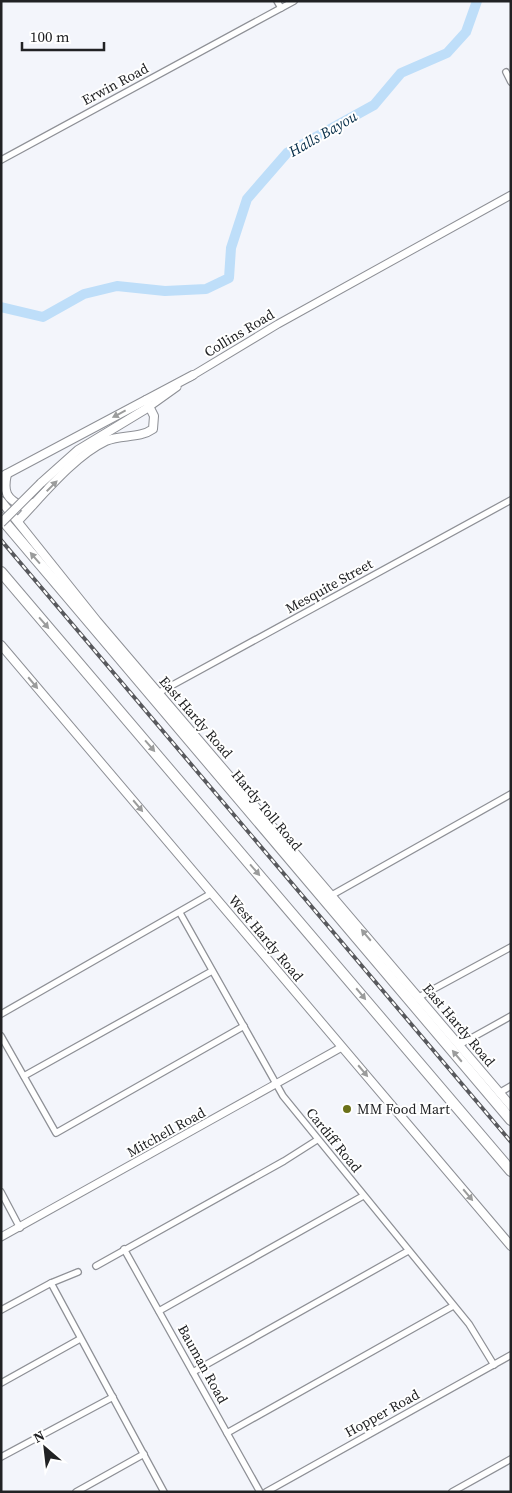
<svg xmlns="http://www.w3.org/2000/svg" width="512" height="1493" font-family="'Source Serif 4',serif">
<rect width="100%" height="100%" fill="#f3f5fb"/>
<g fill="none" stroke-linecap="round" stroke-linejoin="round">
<path stroke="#bedef9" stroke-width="10" d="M 1,307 L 43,317 L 84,294 L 117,286 L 165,291 L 206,289 L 229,278 L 231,248 L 247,199 L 287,153 L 374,105 L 401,73 L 447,53 L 466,32 L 477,1"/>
<defs>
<g id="minor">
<path d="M 277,1 L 281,8"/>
<path d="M 506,72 L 511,82"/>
<path d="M 1,160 L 294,1"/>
<path d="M 158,693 L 511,500"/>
<path d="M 332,895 L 511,794"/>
<path d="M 180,913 L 283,1096 L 469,1324 L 494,1365"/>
<path d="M 419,997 L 511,947"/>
<path d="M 1,1014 L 212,893"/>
<path d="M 1,1036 L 56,1133 L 244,1026"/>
<path d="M 459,1045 L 511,1016"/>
<path d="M 24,1076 L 212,971"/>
<path d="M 499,1093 L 511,1086"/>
<path d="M 1,1192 L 20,1228"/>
<path d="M 124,1249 L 260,1492"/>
<path d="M 96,1266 L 284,1161 L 317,1140"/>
<path d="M 51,1283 L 164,1492"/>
<path d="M 1,1310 L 51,1283 L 78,1272"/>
<path d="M 159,1311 L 363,1196"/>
<path d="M 193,1372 L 408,1251"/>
<path d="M 1,1383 L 80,1339"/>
<path d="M 227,1433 L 453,1306"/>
<path d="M 1,1457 L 113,1397"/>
<path d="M 76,1492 L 144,1454"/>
<path d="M 266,1492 L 511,1355"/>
<path d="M 452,1492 L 511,1459"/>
</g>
<g id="tertiary">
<path d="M 190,377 L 278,324 L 511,195"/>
<path d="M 149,407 L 177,387"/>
<path d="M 1,1237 L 342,1047"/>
</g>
<g id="secondary">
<path d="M 7,474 C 3,492 6,499 24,507 L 33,503"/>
<path d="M 1,477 L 193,375"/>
<path d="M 41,483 L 78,450 L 149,407"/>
<path d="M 1,501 L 97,621 L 511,1106"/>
<path d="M 18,521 C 42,496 74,456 106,441 C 121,434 139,439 153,429 L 154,416 L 146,400"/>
<path d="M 1,645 L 511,1246"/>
</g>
<g id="motorway">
<path d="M 1,518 L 511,1120"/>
<path d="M 1,572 L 511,1171"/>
</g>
</defs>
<use href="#minor" stroke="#8e9096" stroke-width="8"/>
<use href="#tertiary" stroke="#8e9096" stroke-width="9"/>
<use href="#secondary" stroke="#8e9096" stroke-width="10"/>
<use href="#motorway" stroke="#8e9096" stroke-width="12"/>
<use href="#minor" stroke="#fff" stroke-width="5.5"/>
<use href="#tertiary" stroke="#fff" stroke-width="7"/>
<use href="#secondary" stroke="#fff" stroke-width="8"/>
<use href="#motorway" stroke="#fff" stroke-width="10"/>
<defs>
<path id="rail" d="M 1,540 L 511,1142"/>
</defs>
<use href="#rail" stroke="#58595d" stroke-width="4"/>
<use href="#rail" stroke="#fff" stroke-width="2" stroke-dasharray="5.5" stroke-linecap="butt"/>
<defs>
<path id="secondary-bridge" d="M 1,523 L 41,483"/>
</defs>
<use href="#secondary-bridge" stroke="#8e9096" stroke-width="10" stroke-linecap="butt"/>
<use href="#secondary-bridge" stroke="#fff" stroke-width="8"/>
</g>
<defs><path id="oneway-solid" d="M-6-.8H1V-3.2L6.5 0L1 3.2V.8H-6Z" transform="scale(1.25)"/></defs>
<g fill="#9b9c9c">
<use href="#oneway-solid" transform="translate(119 414) rotate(152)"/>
<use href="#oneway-solid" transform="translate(52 486) rotate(-45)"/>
<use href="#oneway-solid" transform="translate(35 558) rotate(-131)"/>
<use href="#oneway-solid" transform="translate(44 623) rotate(49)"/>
<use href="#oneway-solid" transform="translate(33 683) rotate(50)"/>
<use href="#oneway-solid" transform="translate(150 746) rotate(49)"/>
<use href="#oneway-solid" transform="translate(138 806) rotate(50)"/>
<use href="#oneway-solid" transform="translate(255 870) rotate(49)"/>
<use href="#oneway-solid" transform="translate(366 935) rotate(-130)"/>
<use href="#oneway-solid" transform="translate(361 994) rotate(50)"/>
<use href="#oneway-solid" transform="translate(457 1056) rotate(-130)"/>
<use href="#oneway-solid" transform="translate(363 1071) rotate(50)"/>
<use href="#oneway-solid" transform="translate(468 1195) rotate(50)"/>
</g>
<circle fill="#6b7119" stroke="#fff" stroke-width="2" cx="347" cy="1109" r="5"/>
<g text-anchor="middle" stroke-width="4" stroke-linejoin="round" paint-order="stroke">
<g font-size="14" fill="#212224" stroke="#fff">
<text transform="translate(115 84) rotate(-28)" y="5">Erwin Road</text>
<text transform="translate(239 333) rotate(-31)" y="5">Collins Road</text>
<text transform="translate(329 586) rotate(-29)" y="5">Mesquite Street</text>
<text transform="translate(196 717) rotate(49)" y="5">East Hardy Road</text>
<text transform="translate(267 810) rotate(50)" y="5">Hardy Toll Road</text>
<text transform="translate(266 938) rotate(50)" y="5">West Hardy Road</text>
<text transform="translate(459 1025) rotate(50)" y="5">East Hardy Road</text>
<text transform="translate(166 1132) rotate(-29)" y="5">Mitchell Road</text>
<text transform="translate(334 1140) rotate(51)" y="5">Cardiff Road</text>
<text transform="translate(203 1364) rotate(61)" y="5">Bauman Road</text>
<text transform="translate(382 1413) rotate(-29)" y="5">Hopper Road</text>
</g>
<g font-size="14" fill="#212224" stroke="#fff" text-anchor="start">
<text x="357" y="1114">MM Food Mart</text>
</g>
<g font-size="15" font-style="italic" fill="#042c47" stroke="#fff">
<text transform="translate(323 134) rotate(-30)" y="5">Halls Bayou</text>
</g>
</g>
<rect width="512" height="1493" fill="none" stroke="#212224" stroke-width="5"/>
<g transform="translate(45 1448) rotate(332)" stroke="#ffffff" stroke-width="4" paint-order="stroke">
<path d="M0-4L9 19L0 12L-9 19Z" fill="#212224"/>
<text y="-8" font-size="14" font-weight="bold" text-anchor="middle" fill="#212224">N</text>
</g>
<path d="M22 42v8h82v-8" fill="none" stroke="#212224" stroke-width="2.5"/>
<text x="30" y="42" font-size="15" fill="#212224" stroke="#ffffff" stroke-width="4" paint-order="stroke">100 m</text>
</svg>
